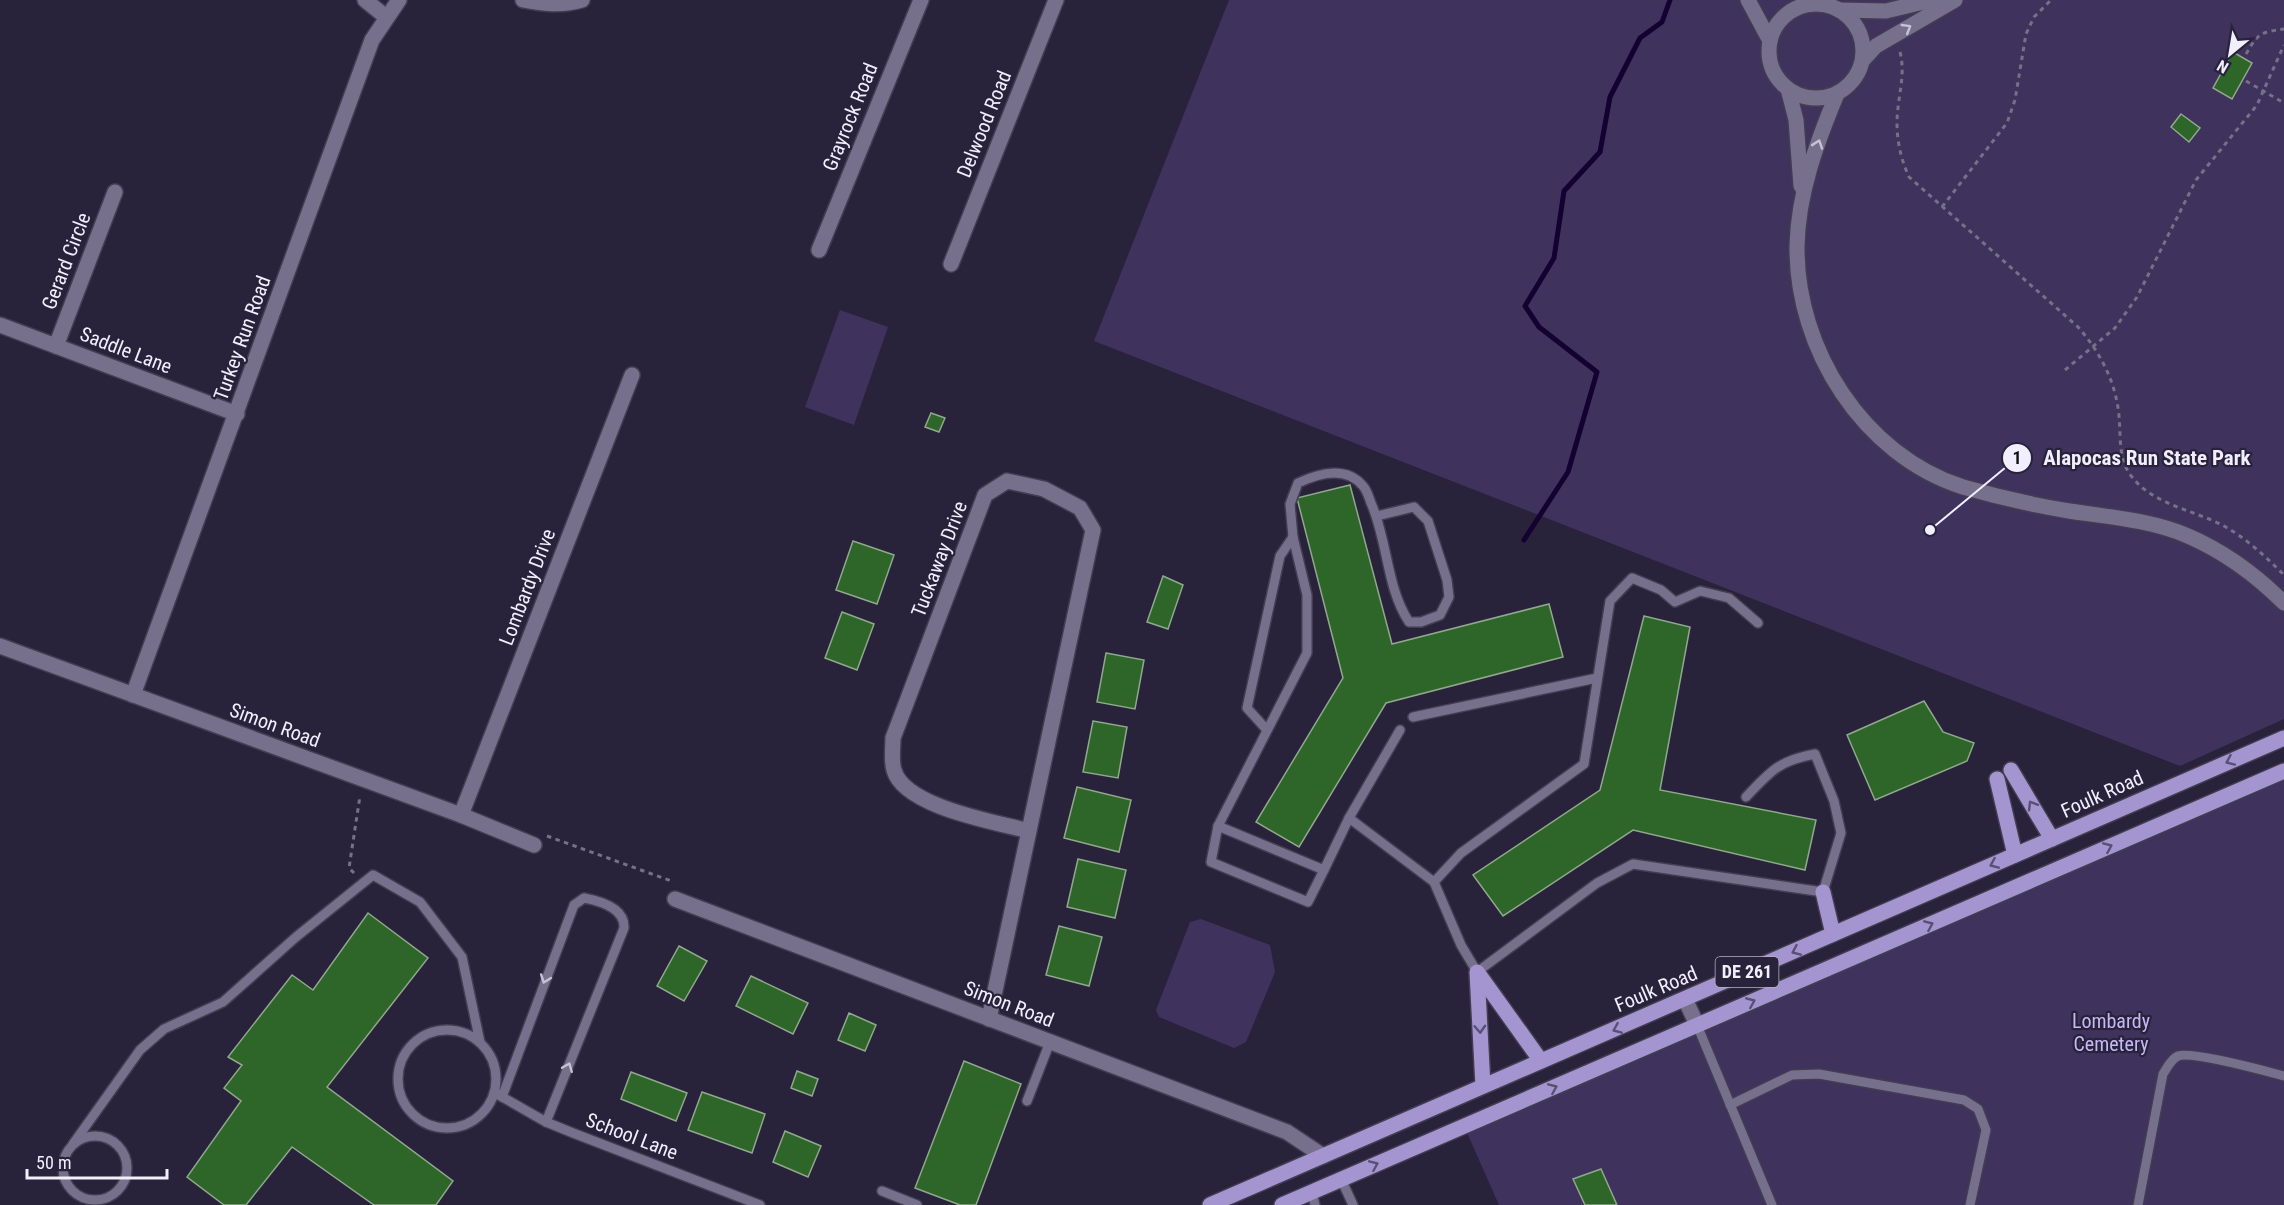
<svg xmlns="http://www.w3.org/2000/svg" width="2284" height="1205" font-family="'Roboto Condensed',sans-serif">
<rect width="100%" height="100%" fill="#28223a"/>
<g fill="#3f335e">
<path d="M 1229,0 L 2284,0 L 2284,719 L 2180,766 L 1094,341 Z"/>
<path d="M 840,310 L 888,327 L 854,425 L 805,407 Z"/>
<path d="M 2284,771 L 2284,1205 L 1499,1205 L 1464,1126 Z"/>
<path d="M 1201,919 L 1270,945 L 1275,972 L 1246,1042 L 1234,1048 L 1159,1017 L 1156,1010 L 1190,922 Z"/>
</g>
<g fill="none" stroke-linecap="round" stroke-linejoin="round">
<path stroke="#140131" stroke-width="5" d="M 1524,540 L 1568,472 L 1597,372 L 1539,327 L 1525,306 L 1554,258 L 1564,191 L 1600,152 L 1610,97 L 1640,38 L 1662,22 L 1670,0"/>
</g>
<g fill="#2d6628" stroke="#91a78e" stroke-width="1.5">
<path d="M 2233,52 L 2252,63 L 2232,99 L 2213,88 Z"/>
<path d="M 2181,114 L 2200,128 L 2189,142 L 2171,127 Z"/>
<path d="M 931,413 L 945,418 L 939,432 L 925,427 Z"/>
<path d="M 1350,485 L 1392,644 L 1549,604 L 1563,657 L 1386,703 L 1299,847 L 1256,822 L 1343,678 L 1297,498 Z"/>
<path d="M 853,541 L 894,555 L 877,604 L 836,590 Z"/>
<path d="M 1163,576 L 1183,585 L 1168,629 L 1147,622 Z"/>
<path d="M 842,612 L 874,624 L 857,670 L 825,658 Z"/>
<path d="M 1644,616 L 1690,627 L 1660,790 L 1816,820 L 1805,870 L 1633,830 L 1503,916 L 1473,875 L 1600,790 Z"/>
<path d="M 1106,653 L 1144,660 L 1135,709 L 1097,702 Z"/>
<path d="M 1924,701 L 1943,732 L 1974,743 L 1967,761 L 1875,800 L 1847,735 Z"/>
<path d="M 1093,721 L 1127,727 L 1118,778 L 1083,772 Z"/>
<path d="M 1077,787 L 1131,800 L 1119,852 L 1064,838 Z"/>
<path d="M 1078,859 L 1126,870 L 1115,918 L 1067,907 Z"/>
<path d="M 368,913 L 428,958 L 327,1087 L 453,1181 L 436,1205 L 374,1205 L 292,1147 L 246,1205 L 224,1205 L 187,1177 L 241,1101 L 224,1088 L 242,1065 L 228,1057 L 292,975 L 313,990 Z"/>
<path d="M 1059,926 L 1102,937 L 1089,986 L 1046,975 Z"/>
<path d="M 679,946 L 707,961 L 684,1001 L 657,986 Z"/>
<path d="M 751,976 L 808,1003 L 793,1034 L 736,1006 Z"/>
<path d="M 849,1013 L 876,1025 L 865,1051 L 838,1040 Z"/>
<path d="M 964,1061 L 1021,1084 L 976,1205 L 960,1205 L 915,1188 Z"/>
<path d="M 797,1071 L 818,1079 L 812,1096 L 791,1088 Z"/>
<path d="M 631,1072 L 687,1093 L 676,1121 L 621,1099 Z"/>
<path d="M 702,1092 L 765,1114 L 752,1153 L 688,1130 Z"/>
<path d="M 785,1131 L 821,1146 L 808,1177 L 773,1162 Z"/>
<path d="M 1601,1169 L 1617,1205 L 1585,1205 L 1573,1179 Z"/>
</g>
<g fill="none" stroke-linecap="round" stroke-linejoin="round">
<defs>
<g id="service">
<path d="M 1377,516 L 1414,507 L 1428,521 L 1447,580 L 1449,597 L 1440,615 L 1421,622 L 1409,622 C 1386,587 1388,541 1371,503 C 1369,498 1367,490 1363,486 C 1346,465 1317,474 1298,483 L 1290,504 L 1293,537 L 1307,595 L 1307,653 L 1218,826 L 1324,870 L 1349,818 L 1400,730"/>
<path d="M 1413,717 L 1597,678"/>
<path d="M 1267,730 L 1247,708 L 1280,556 L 1293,537"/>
<path d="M 1746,797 C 1771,771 1778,761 1815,754 L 1834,801 L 1841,833 L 1823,892 L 1633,864 L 1597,883 L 1477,972 L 1461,945 L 1434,882 L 1461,853 L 1584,764 L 1610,601 L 1632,578 L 1661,590 L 1675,602 L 1700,591 L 1729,598 L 1758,623"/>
<path d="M 1349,818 L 1434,882"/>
<path d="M 1218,826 L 1211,862 L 1308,902 L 1324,870"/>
<path d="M 1697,1025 L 1772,1205"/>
<circle cx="447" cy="1079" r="49"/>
<path d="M 497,1094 L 546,1122 L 573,1133 L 760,1205"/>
<path d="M 502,1097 L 574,905 L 584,898 C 600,901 625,908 624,928 L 546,1122"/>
<path d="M 1027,1101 L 1050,1042"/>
<path d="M 1730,1105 L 1792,1075 L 1819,1074 L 1964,1100 L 1978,1109 L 1986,1130 L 1970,1205"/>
<circle cx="95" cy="1168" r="32"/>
<path d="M 73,1144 L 140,1050 L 164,1029 L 223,1002 L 296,937 L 373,875 L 420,902 L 462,957 L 480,1042"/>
<path d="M 1341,1179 L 1353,1205"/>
<path d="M 882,1191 L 917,1205"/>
<path d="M 1312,1192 L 1315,1205"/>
<path d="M 2138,1205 L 2163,1074 C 2167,1068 2171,1059 2178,1056 C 2193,1051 2265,1071 2284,1076"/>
</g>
<g id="minor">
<path d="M 365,0 L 386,17"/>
<path d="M 523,0 C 543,4 562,6 582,0"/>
<path d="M 819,250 L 921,0"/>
<path d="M 951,264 L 1056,0"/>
<path d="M 0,325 L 237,414"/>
<path d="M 56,346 L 115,192"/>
<path d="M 0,646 L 461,815 L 534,845"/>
<path d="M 133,695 L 372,40 L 399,0"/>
<path d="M 461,815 L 632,375"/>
<path d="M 675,899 L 1287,1132 L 1323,1156"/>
<path d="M 1685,999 L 1697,1025"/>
<path d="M 989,1019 L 1093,530 L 1080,508 L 1044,489 L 1007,481 L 985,495 L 893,738 C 893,748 891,761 894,770 C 904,807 996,822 1029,831"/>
</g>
<g id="tertiary">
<path d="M 1748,0 L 1770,41"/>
<circle cx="1816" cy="51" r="47"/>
<path d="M 1839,10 L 1886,11 L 1932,0"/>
<path d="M 1863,60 L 1876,46 L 1955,0"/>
<path d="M 1788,89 L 1796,120 L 1801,186"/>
<path d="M 1837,94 C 1817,142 1798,193 1797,246 C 1796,349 1863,455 1963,487 C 1998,497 2033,505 2069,511 C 2109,517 2151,520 2188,536 C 2225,552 2256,575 2284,603"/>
</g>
<g id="primary">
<path d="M 2011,770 L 2052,839"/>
<path d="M 1997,779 L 2015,855"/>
<path d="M 1823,892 L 1833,934"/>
<path d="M 1477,972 L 1483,1086"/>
<path d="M 1478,973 L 1541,1061"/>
<path d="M 1210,1205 L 2284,738"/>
<path d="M 1282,1205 L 2284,771"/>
</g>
</defs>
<use href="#service" stroke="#423d51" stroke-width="12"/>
<use href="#minor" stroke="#423d51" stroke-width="18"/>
<use href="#tertiary" stroke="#423d51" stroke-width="18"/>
<use href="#primary" stroke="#423d51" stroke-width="18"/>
<g stroke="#767186" stroke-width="3" stroke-dasharray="4.5 4.5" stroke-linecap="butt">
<path d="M 1900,52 C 1905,71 1900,89 1898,108 C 1895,132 1899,155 1909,177 L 2078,327 C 2100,352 2116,382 2119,416 C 2121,438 2118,460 2132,477 C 2154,505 2194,510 2224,526 C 2246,538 2266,557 2284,575"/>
<path d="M 2246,54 C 2258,33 2261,32 2284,29"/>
<path d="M 2246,81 L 2284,103"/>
<path d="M 1942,207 L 2007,123 L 2015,100 L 2026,34 L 2034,17 L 2051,0"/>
<path d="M 2065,370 L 2115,328 L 2137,297 L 2196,180 L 2257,105 L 2284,45"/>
<path d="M 547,836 L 674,882"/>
<path d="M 354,873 L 349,868 L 360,796"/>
</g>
<use href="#service" stroke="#76708c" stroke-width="9"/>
<use href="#minor" stroke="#76708c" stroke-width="15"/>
<use href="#tertiary" stroke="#76708c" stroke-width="15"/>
<use href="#primary" stroke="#a495d0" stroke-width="15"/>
</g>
<defs><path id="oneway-chevron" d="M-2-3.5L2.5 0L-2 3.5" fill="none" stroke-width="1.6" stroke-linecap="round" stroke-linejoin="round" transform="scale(1.5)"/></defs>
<g stroke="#c6c2d6">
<use href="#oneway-chevron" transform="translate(1907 28) rotate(-31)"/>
<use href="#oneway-chevron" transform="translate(1818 144) rotate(-71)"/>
<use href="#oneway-chevron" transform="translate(545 979) rotate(110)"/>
<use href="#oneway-chevron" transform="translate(568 1067) rotate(-68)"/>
</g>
<g stroke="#5a5076">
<use href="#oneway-chevron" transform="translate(2230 761) rotate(156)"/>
<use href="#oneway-chevron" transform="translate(2032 805) rotate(-121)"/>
<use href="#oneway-chevron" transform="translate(2108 847) rotate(-23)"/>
<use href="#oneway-chevron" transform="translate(1994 864) rotate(157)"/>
<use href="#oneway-chevron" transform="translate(1929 925) rotate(-23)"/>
<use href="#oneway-chevron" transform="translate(1796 951) rotate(156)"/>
<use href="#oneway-chevron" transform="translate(1751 1002) rotate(-23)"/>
<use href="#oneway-chevron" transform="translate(1480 1029) rotate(87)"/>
<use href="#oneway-chevron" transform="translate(1617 1029) rotate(157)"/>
<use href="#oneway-chevron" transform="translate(1553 1088) rotate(-23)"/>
<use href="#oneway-chevron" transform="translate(1374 1165) rotate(-23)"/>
</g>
<g text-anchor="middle" stroke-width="4.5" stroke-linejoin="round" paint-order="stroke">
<rect fill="#28223a" stroke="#b5b1c3" stroke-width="1.5" x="1715.5" y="957" width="63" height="30" rx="4.5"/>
<g font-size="18" font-weight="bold" fill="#f1eefe">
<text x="1747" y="978">DE 261</text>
</g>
<g font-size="20" fill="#f1eefe" stroke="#28223a">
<text transform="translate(850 117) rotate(-68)" y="7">Grayrock Road</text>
<text transform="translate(984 124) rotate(-68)" y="7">Delwood Road</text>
<text transform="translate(66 261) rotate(-69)" y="7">Gerard Circle</text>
<text transform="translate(242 338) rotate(-70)" y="7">Turkey Run Road</text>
<text transform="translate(126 350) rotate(21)" y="7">Saddle Lane</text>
<text transform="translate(939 559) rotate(-69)" y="7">Tuckaway Drive</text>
<text transform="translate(527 587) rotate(-69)" y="7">Lombardy Drive</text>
<text transform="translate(275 725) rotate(20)" y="7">Simon Road</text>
<text transform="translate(2102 794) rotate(-24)" y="7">Foulk Road</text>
<text transform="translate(1656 989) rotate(-23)" y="7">Foulk Road</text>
<text transform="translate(1009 1004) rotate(21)" y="7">Simon Road</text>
<text transform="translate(632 1136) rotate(21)" y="7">School Lane</text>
</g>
<g font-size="20" fill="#c5b8f4" stroke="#28223a">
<text x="2111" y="1028">Lombardy<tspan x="2111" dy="23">Cemetery</tspan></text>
</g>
</g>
<path fill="none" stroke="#f1eefe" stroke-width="2" d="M1930 530L2017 458"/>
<g fill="#f1eefe" stroke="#28223a" stroke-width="2">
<circle cx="1930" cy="530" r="6"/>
<circle cx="2017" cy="458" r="15"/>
</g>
<g font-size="18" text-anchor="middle" font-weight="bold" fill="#111">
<text x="2017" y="464">1</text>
</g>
<g font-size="21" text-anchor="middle" font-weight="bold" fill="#f1eefe" stroke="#28223a" stroke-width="4.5" stroke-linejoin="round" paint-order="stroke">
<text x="2147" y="465">Alapocas Run State Park</text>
</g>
<g transform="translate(2230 54) rotate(210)" stroke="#28223a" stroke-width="4.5" paint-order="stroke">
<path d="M0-4.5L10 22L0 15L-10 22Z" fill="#f1eefe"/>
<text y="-9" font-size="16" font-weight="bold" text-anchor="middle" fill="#f1eefe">N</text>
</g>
<path d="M27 1169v9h140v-9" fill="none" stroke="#f1eefe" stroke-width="3"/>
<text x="36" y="1169" font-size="18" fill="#f1eefe" stroke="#28223a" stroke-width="4.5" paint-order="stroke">50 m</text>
</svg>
